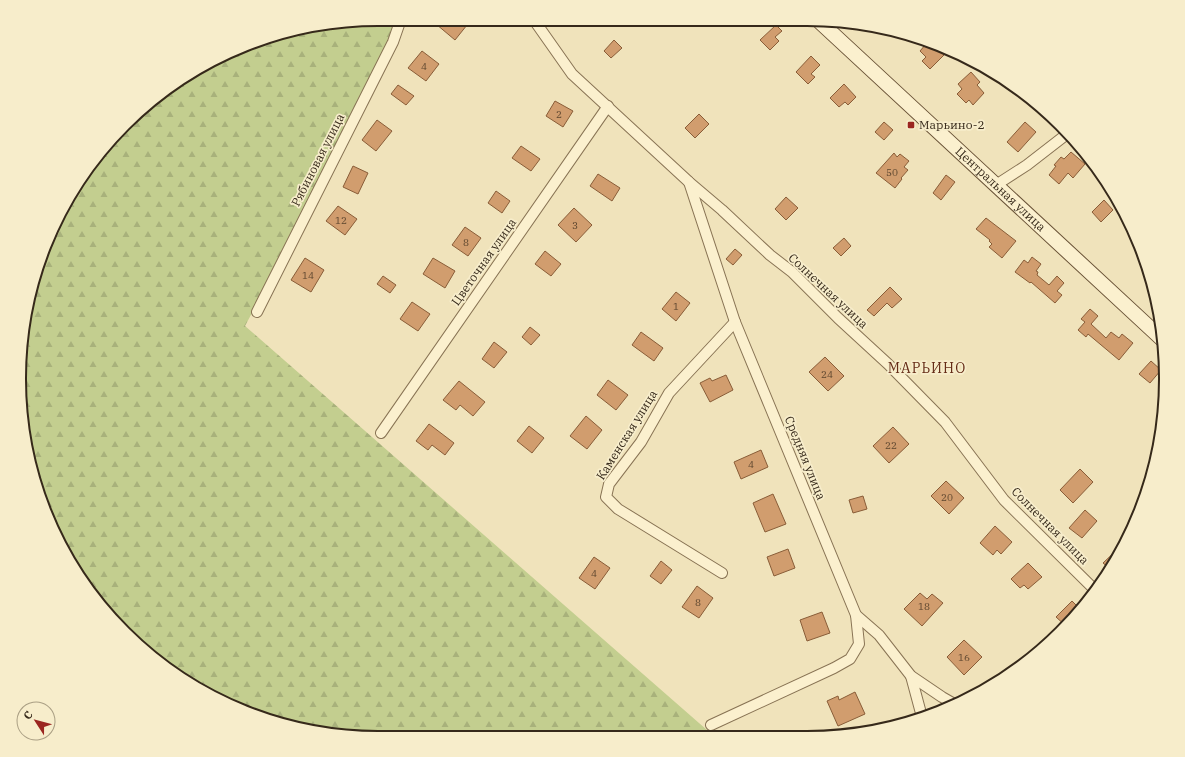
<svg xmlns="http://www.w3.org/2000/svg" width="1185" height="757" font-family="'IBM Plex Serif',serif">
<defs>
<pattern id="forest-firs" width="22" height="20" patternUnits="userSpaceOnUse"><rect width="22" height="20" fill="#c3ce8f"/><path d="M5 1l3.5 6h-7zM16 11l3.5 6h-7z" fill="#a8b17b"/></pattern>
</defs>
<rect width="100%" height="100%" fill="#f0e3bb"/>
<path fill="url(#forest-firs)" d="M 378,19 L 397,19 L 402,32 L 245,326 L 715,737 L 332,735 L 241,711 L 142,649 L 67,558 L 31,471 L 20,355 L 38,263 L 93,159 L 179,80 L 263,38 Z"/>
<g fill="#d19d6e" stroke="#895d38">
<path d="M 430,19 L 461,20 L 467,25 L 455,40 Z"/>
<path d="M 776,25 L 782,31 L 775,37 L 779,41 L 770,50 L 760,40 Z"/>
<path d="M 614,40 L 622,48 L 611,58 L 604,51 Z"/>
<path d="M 926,44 L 942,49 L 946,53 L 930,69 L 922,61 L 926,57 L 920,51 Z"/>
<path d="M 422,51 L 439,64 L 426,81 L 408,68 Z"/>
<path d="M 811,56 L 820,65 L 811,74 L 815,77 L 808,84 L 796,72 Z"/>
<path d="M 971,72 L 980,82 L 977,85 L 984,93 L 973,105 L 969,100 L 966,103 L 957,94 L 962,89 L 958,84 Z"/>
<path d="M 844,84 L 856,97 L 848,105 L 845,102 L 839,107 L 830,98 Z"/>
<path d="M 398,85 L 414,96 L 406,105 L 391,94 Z"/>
<path d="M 555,101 L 573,111 L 563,127 L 546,116 Z"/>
<path d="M 699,114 L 709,124 L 695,138 L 685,128 Z"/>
<path d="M 377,120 L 392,131 L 376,151 L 362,140 Z"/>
<path d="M 884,122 L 893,130 L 884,140 L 875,132 Z"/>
<path d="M 1025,122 L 1036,132 L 1018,152 L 1007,142 Z"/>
<path d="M 521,146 L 540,159 L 531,171 L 512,158 Z"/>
<path d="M 1071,152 L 1085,164 L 1073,178 L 1068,173 L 1059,184 L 1049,175 L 1056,166 L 1054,165 L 1061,157 L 1064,159 Z"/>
<path d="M 894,153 L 897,157 L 900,154 L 909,161 L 904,167 L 908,170 L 901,178 L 902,179 L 895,188 L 876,173 Z"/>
<path d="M 353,166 L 368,173 L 358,194 L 343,187 Z"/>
<path d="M 598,174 L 620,188 L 612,201 L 590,186 Z"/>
<path d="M 946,175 L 955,182 L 941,200 L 933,193 Z"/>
<path d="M 496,191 L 510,201 L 502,213 L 488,203 Z"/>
<path d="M 786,197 L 798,208 L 786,220 L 775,209 Z"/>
<path d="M 1104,200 L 1113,210 L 1101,222 L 1092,212 Z"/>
<path d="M 338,206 L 357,219 L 345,235 L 326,221 Z"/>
<path d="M 574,208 L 592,225 L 576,242 L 558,225 Z"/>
<path d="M 986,218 L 1016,241 L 1002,258 L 989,247 L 992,244 L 989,241 L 990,240 L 976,229 Z"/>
<path d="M 465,227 L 481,238 L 468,256 L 452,245 Z"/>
<path d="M 844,238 L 851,246 L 841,256 L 833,248 Z"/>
<path d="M 735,249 L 742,255 L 733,265 L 726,259 Z"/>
<path d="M 545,251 L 561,264 L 551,276 L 535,264 Z"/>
<path d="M 1032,257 L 1041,264 L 1036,271 L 1038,272 L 1037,275 L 1049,285 L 1057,276 L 1064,283 L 1057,291 L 1062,295 L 1055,303 L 1031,282 L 1030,283 L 1015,272 L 1024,260 L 1028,263 Z"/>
<path d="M 305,258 L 324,270 L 311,292 L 291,280 Z"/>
<path d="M 433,258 L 455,271 L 445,288 L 423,274 Z"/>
<path d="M 383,276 L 396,285 L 390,293 L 377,284 Z"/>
<path d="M 890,287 L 902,299 L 892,308 L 887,303 L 874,316 L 867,310 Z"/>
<path d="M 676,292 L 690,303 L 676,321 L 662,309 Z"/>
<path d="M 412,302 L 430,314 L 418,331 L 400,319 Z"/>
<path d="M 1090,309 L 1098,316 L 1091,324 L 1106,338 L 1111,332 L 1119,338 L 1122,334 L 1133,343 L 1119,360 L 1088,334 L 1086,337 L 1078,330 L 1085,322 L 1081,319 Z"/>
<path d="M 530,327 L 540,335 L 531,345 L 522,337 Z"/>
<path d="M 641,332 L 663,348 L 654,361 L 632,345 Z"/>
<path d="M 494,342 L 507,352 L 494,368 L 482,359 Z"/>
<path d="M 825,357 L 844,376 L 828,391 L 809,372 Z"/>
<path d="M 1151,361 L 1161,370 L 1150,383 L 1139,374 Z"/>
<path d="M 726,375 L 733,390 L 710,402 L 700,383 L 710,378 L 712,381 Z"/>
<path d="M 608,380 L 628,395 L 616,410 L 597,395 Z"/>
<path d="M 459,381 L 485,402 L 473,416 L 460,405 L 456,410 L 443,400 Z"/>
<path d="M 586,416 L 602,430 L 587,449 L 570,436 Z"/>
<path d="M 429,424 L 454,443 L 445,455 L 432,445 L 428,450 L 416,441 Z"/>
<path d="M 529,426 L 544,438 L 532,453 L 517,441 Z"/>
<path d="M 893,427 L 909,444 L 889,463 L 873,446 Z"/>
<path d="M 761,450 L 768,467 L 741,479 L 734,462 Z"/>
<path d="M 1080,469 L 1093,482 L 1073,503 L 1060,490 Z"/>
<path d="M 946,481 L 964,498 L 949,514 L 931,496 Z"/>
<path d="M 773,494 L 786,524 L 765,532 L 753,503 Z"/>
<path d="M 863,496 L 867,509 L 853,513 L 849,500 Z"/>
<path d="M 1085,510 L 1097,521 L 1082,538 L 1069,528 Z"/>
<path d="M 995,526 L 1012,542 L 1001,554 L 997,550 L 993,555 L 980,543 Z"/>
<path d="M 1122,545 L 1123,546 L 1118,558 L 1110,569 L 1103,563 Z"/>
<path d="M 788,549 L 795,568 L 774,576 L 767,557 Z"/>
<path d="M 594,557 L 610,568 L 595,589 L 579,578 Z"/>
<path d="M 661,561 L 672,570 L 661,584 L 650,576 Z"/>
<path d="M 1028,563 L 1042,577 L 1028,589 L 1024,585 L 1020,588 L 1011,579 Z"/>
<path d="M 697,586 L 713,598 L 699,618 L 682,607 Z"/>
<path d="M 920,593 L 927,599 L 932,594 L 943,603 L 922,626 L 904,609 Z"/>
<path d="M 1072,601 L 1081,610 L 1066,626 L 1056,617 Z"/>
<path d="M 822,612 L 830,633 L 807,641 L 800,620 Z"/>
<path d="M 964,640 L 982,657 L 964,675 L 947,657 Z"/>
<path d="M 855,692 L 865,714 L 838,726 L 827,701 L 838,696 L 839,700 Z"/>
</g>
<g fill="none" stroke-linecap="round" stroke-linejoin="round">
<defs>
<g id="street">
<path d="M 534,20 L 572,74 L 689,182 L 722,210 L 770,255 L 792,272 L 838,318 L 888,364 L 945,422 L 1004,500 L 1095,590"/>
<path d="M 689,182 L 735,322 L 856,615 L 879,635 L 911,676 L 942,697 L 956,705"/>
<path d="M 996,185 L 1027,165 L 1067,134"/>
<path d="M 257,312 L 393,42 L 401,19"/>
<path d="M 381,433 L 608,106"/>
<path d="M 722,573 L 618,509 L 606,497 L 609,484 L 641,442 L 669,393 L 735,322"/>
<path d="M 911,676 L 922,717"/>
<path d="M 711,725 L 834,668 L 850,659 L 859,644 L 856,615"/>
</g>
<g id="secondary">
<path id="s1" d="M 820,22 L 1163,340"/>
</g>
</defs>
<use href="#street" stroke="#887354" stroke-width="12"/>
<use href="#secondary" stroke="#6a5337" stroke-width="16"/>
<use href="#street" stroke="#fbf0ce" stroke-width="10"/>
<use href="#secondary" stroke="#fbf0ce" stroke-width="14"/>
</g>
<rect fill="#9b2620" stroke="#f7edcb" stroke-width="1.5" x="907" y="121" width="8" height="8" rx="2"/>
<g text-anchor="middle" stroke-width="3.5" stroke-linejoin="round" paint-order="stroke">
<g font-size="10" fill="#5d462f">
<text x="424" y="70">4</text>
<text x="559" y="118">2</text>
<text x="892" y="176">50</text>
<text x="341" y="224">12</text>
<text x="575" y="229">3</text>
<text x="466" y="246">8</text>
<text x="308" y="279">14</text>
<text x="676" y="310">1</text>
<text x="827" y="378">24</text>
<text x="891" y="449">22</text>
<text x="751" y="468">4</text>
<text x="947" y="501">20</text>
<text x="594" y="577">4</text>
<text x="698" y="606">8</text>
<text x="924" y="610">18</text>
<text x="964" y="661">16</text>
</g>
<g font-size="12" fill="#36291a" stroke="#f7edcb" text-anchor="start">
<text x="919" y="129">Марьино-2</text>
</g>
<g font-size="12" fill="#36291a" stroke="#f7edcb">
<text transform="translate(318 160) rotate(-63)" y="4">Рябиновая улица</text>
<text dy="4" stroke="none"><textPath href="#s1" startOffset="246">Центральная улица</textPath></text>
<text transform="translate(484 262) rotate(-55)" y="4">Цветочная улица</text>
<text transform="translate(828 291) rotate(43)" y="4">Солнечная улица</text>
<text transform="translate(627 435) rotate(-58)" y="4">Каменская улица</text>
<text transform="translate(805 458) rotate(68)" y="4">Средняя улица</text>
<text transform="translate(1050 526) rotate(45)" y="4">Солнечная улица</text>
</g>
<g font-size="14" letter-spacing="1" fill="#652c17" stroke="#f7edcb">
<text x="927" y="373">МАРЬИНО</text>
</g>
</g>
<path d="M0 0H1185V757H0ZM378 26H807A352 352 0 0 1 1159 378V379A352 352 0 0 1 807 731H378A352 352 0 0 1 26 379V378A352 352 0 0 1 378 26Z" fill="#f7edcb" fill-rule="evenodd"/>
<path fill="none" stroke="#36291a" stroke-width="2" d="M378 26H807A352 352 0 0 1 1159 378V379A352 352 0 0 1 807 731H378A352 352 0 0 1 26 379V378A352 352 0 0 1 378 26Z"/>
<g transform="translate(36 721) rotate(306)"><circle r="19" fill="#f7edcb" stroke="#aa9f84"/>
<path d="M0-3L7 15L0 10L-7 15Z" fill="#9b2620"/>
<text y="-6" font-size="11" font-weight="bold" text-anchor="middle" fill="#36291a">С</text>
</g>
</svg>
